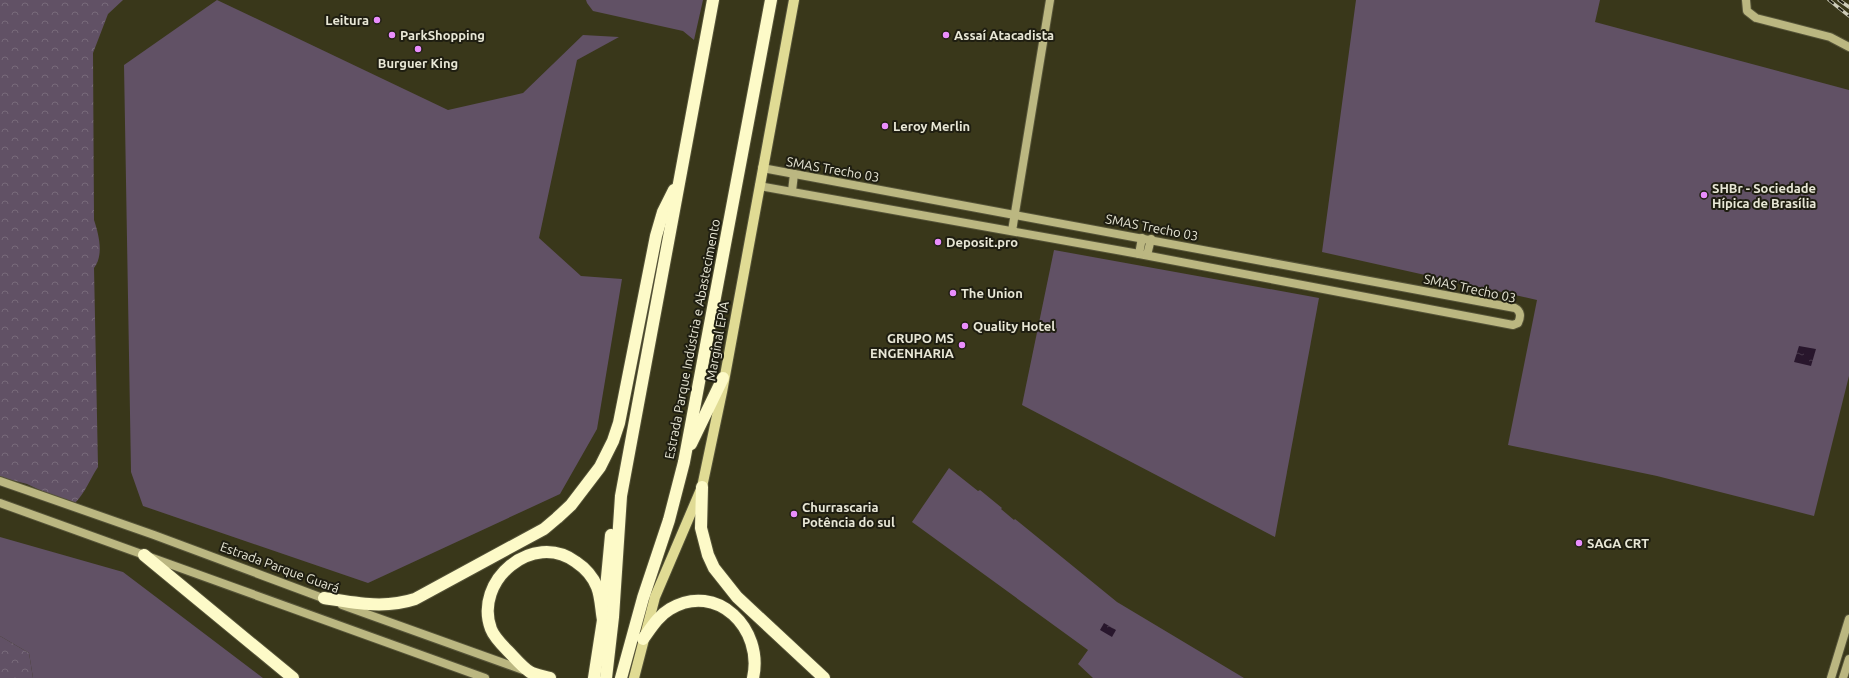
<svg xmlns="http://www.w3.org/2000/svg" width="1849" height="678" font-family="Ubuntu,sans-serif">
<defs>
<pattern id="forest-crowns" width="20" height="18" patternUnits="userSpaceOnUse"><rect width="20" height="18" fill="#615165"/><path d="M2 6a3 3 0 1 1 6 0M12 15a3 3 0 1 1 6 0" fill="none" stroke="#786a7a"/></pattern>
<pattern id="water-ripples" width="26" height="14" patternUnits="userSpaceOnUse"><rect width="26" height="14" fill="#28162c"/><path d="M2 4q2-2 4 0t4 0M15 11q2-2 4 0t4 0" fill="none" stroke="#47384a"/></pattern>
</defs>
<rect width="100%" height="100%" fill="#39371a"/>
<g fill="#615165">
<path d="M 217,0 L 448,110 L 523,93 L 583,35 L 619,37 L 577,60 L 539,238 L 581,276 L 622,279 L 597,429 L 560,494 L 368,583 L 143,506 L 131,472 L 124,65 Z"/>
<path d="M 586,0 L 703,0 L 694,40 L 683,31 L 593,11 L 587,3 Z"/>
<path d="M 1356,0 L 1600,0 L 1595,22 L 1849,90 L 1849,376 L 1814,516 L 1657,476 L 1508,445 L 1537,300 L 1322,252 Z"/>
<path d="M 1054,250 L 1319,298 L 1275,537 L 1022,405 Z"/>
<path d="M 949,468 L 978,491 L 980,490 L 1002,508 L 1001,509 L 1014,520 L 1015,519 L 1117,602 L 1244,678 L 1093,678 L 1078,664 L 1088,650 L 912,522 Z"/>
<path d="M 0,537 L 123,572 L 263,678 L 33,678 L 29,653 L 0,636 Z"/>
</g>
<g fill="url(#forest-crowns)">
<path d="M 0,0 L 123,0 L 108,14 L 93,53 L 94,220 C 99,235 104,255 94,268 L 98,467 C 90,479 85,493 75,503 L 56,498 L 27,484 L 0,477 Z"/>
<path d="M 0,636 L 29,653 L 33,678 L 0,678 Z"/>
</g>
<g fill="url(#water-ripples)">
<path d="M 1799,346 L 1816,349 L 1811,366 L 1794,362 Z"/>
<path d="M 1104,623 L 1116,630 L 1112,637 L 1100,630 Z"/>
</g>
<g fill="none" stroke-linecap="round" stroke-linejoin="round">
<defs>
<g id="secondary">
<path d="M 1746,0 L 1747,11 L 1756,18 L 1830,37 L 1849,47"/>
<path d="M 759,186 L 1139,254 L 1513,325 L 1518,323 C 1521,317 1521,311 1515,308 L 762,168"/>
<path d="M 792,191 L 794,174"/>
<path d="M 1012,231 L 1050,0"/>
<path d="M 1139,254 L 1142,238"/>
<path d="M 1147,255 L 1151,239"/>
<path d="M 0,481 L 154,535 L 328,600"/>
<path d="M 0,503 L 485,678"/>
<path d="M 342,605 L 523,670"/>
<path d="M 1831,678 L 1849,619"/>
<path d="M 1843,678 L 1849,659"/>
</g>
<path id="primary" d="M 634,678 L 655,597 L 702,487 L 722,392 L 794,0"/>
<g id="highway">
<path d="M 691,444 L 723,378"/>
<path d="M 702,487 L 701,528 L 708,555 L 714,568 L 737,597 L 824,678"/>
<path d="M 144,555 L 293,678"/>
<path d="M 324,598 C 355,603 385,609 415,599 L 544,529 L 557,518 L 571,505 L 600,467 L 613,441 L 619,423 L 656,236 L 663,212 L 674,190"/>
<path d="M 643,639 C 651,628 658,616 670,609 C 717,581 764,629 753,678"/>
<path d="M 550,678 C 544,676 535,675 530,672 C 522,667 514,657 508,651 C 502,645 494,637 491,629 C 473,581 533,530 576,562 C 585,568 593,577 597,587 C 601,597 601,610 603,620"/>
<path d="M 594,678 L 603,620 L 611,535"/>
<path d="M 606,678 L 613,617 L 621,496 L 713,0"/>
<path d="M 621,678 L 643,598 L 669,520 L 684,462 L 771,0"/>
</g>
</defs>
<use href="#secondary" stroke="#555338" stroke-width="10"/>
<use href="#primary" stroke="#555338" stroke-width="12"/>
<use href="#highway" stroke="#555338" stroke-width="14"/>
<use href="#secondary" stroke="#bbb781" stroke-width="8"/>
<use href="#primary" stroke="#e0db94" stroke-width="10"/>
<use href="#highway" stroke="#fdfac8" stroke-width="12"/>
<defs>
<g id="rail">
<path d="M 1829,0 L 1849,16"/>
<path d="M 1839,0 L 1849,7"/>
</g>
</defs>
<use href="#rail" stroke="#cdccb9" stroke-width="3.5"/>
<use href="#rail" stroke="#1f1e11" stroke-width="2" stroke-dasharray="6" stroke-linecap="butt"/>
</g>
<g fill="#ea8dfd" stroke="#1f1e11" stroke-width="1.5">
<circle cx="377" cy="20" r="4"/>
<circle cx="392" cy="35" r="4"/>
<circle cx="946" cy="35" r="4"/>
<circle cx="418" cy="49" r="4"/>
<circle cx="885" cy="126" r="4"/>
<circle cx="1704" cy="195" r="4"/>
<circle cx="938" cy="242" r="4"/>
<circle cx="953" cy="293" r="4"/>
<circle cx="965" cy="326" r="4"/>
<circle cx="962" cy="345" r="4"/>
<circle cx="794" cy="514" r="4"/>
<circle cx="1579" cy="543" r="4"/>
</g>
<g text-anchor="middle" stroke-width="4" stroke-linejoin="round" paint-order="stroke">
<g font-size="13" font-weight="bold" fill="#e8e7d6" stroke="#1f1e11" text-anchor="start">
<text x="369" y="25" text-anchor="end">Leitura</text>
<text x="400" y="40">ParkShopping</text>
<text x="954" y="40">Assaí Atacadista</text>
<text x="418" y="68" text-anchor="middle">Burguer King</text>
<text x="893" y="131">Leroy Merlin</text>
<text x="1712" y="193">SHBr - Sociedade<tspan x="1712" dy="15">Hípica de Brasília</tspan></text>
<text x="946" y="247">Deposit.pro</text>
<text x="961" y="298">The Union</text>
<text x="973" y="331">Quality Hotel</text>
<text x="954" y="343" text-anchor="end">GRUPO MS<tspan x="954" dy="15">ENGENHARIA</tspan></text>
<text x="802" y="512">Churrascaria<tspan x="802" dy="15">Potência do sul</tspan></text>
<text x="1587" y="548">SAGA CRT</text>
</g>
<g font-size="13" fill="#e8e7d6" stroke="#1f1e11">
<text transform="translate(833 169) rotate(10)" y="5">SMAS Trecho 03</text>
<text transform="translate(1152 227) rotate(11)" y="5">SMAS Trecho 03</text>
<text transform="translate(1470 288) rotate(12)" y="5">SMAS Trecho 03</text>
<text transform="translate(692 339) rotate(-79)" y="5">Estrada Parque Indústria e Abastecimento</text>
<text transform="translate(717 341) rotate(-80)" y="5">Marginal EPIA</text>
<text transform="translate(280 567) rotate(20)" y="5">Estrada Parque Guará</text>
</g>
</g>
</svg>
